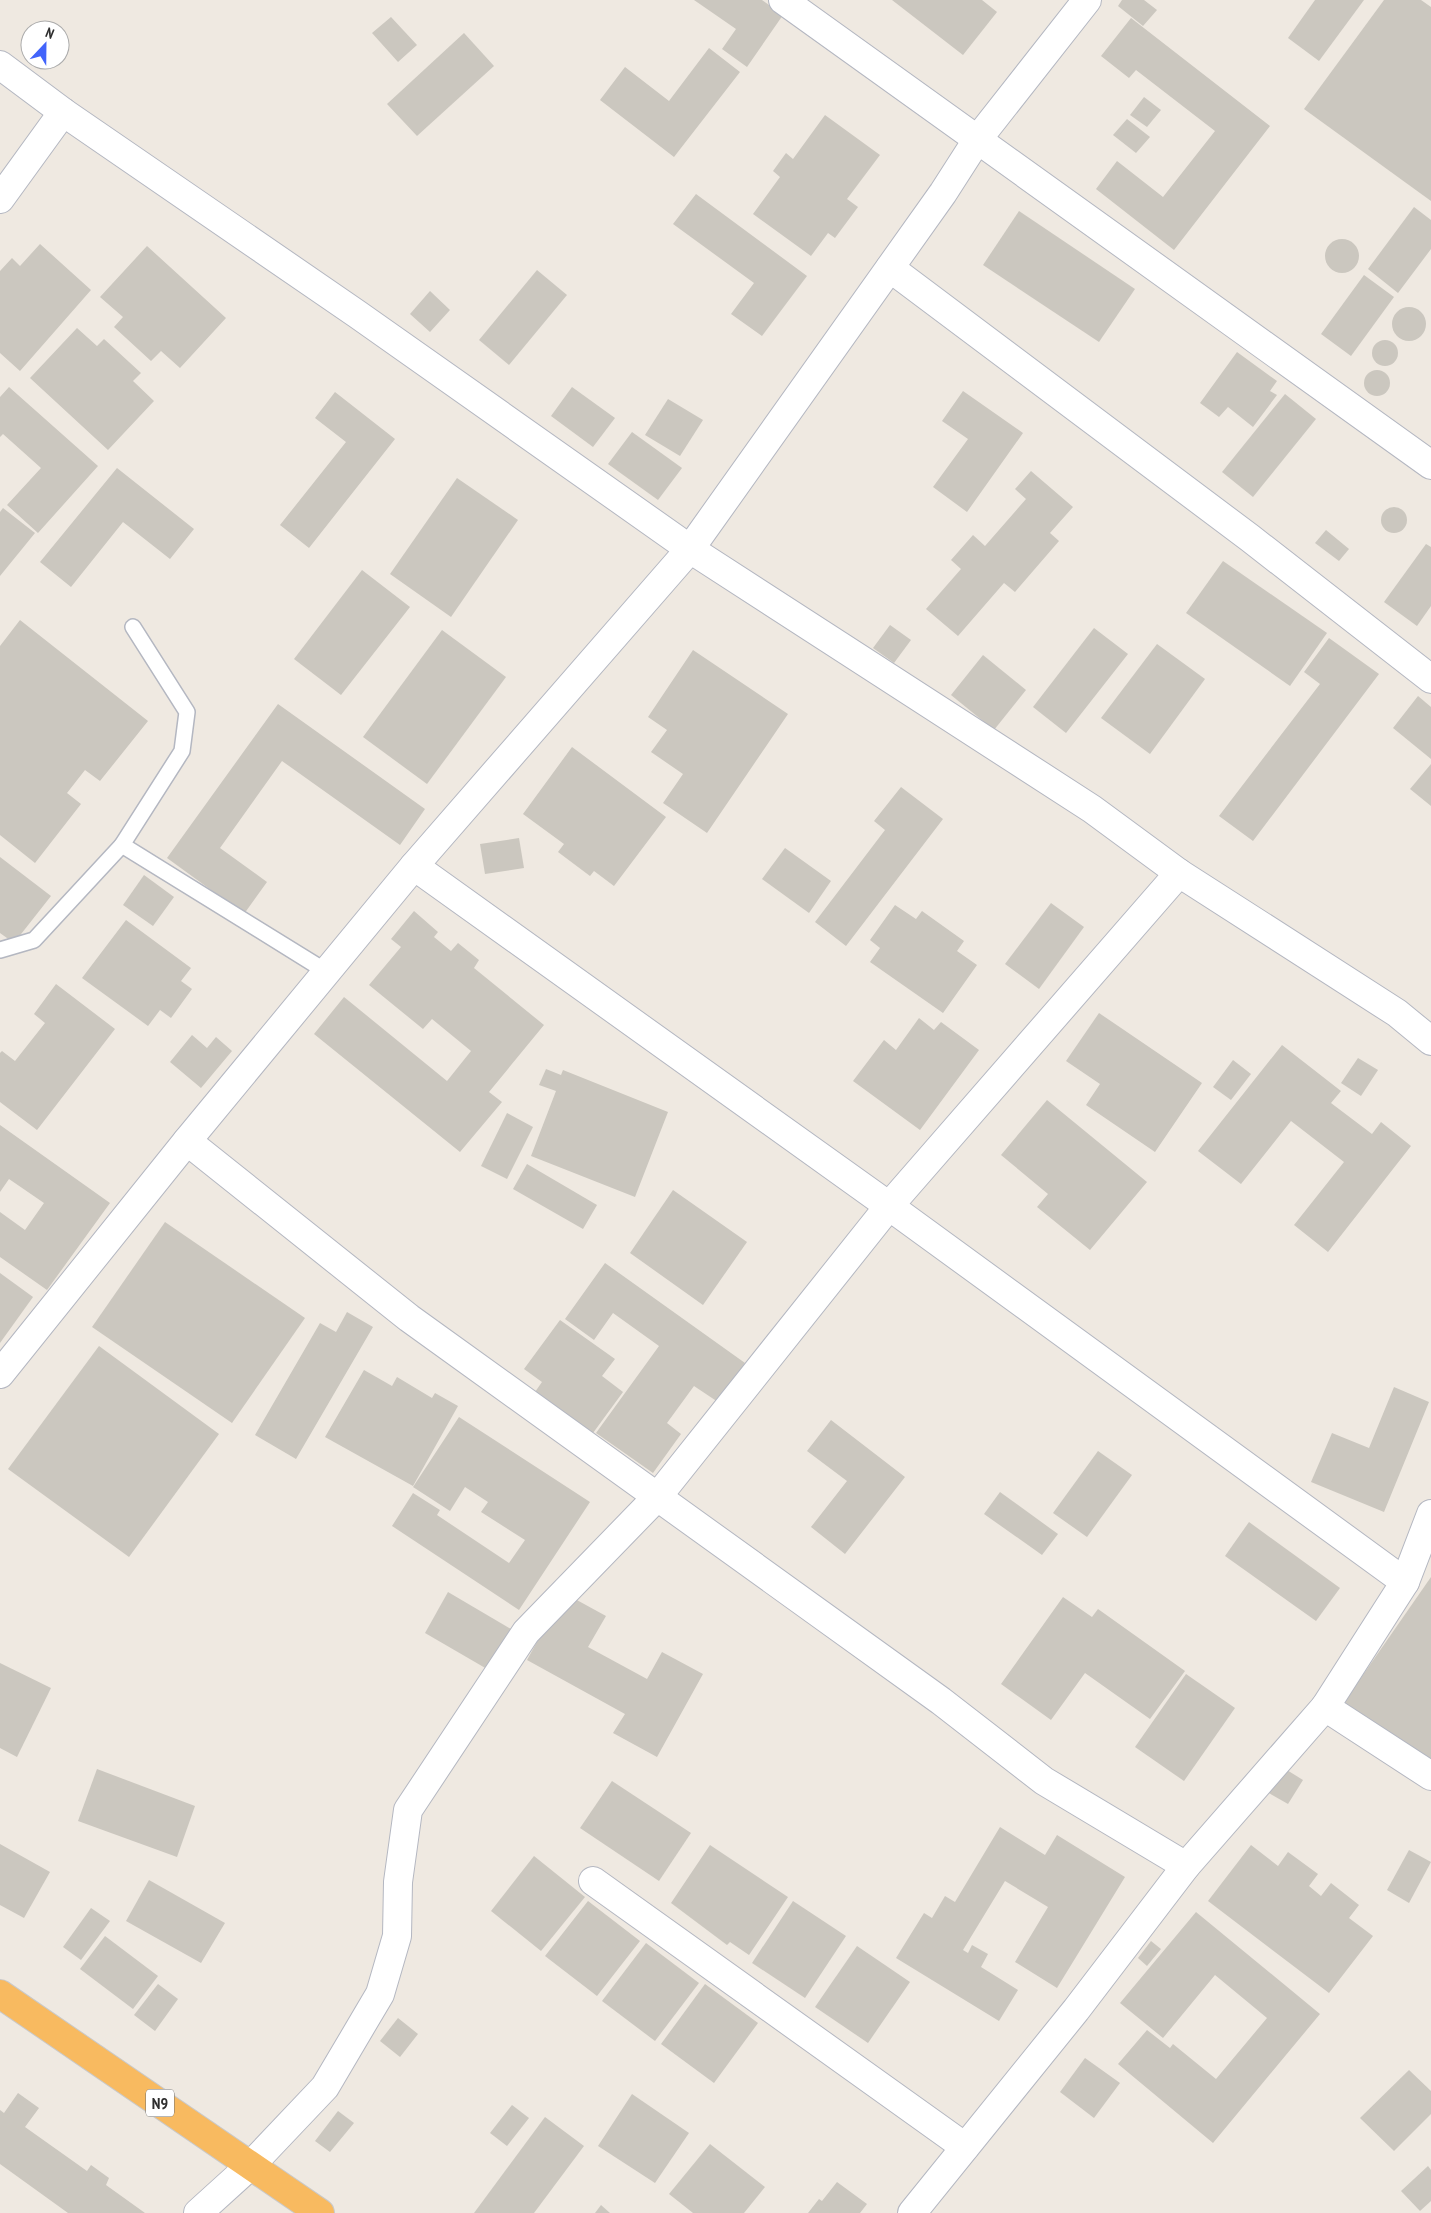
<svg xmlns="http://www.w3.org/2000/svg" width="1431" height="2213" font-family="'PT Sans Narrow',sans-serif">
<rect width="100%" height="100%" fill="#efe9e1"/>
<g fill="#cbc7bf">
<path d="M 694,0 L 762,0 L 783,15 L 747,67 L 722,49 L 736,29 Z"/>
<path d="M 892,0 L 982,0 L 997,12 L 963,55 Z"/>
<path d="M 1122,0 L 1144,0 L 1157,10 L 1143,26 L 1118,6 Z"/>
<path d="M 1315,0 L 1364,0 L 1319,61 L 1288,38 Z"/>
<path d="M 1384,0 L 1421,0 L 1431,7 L 1431,201 L 1304,109 Z"/>
<path d="M 391,17 L 417,45 L 398,62 L 372,33 Z"/>
<path d="M 1131,18 L 1270,126 L 1174,250 L 1096,189 L 1117,161 L 1163,197 L 1215,131 L 1136,70 L 1129,78 L 1101,56 Z"/>
<path d="M 464,33 L 494,66 L 417,136 L 387,104 Z"/>
<path d="M 709,48 L 740,72 L 674,157 L 600,100 L 625,67 L 669,101 Z"/>
<path d="M 1144,97 L 1161,110 L 1147,127 L 1130,115 Z"/>
<path d="M 825,115 L 880,155 L 847,199 L 858,207 L 835,238 L 828,233 L 811,256 L 753,214 L 780,177 L 773,171 L 786,153 L 793,159 Z"/>
<path d="M 1127,119 L 1150,137 L 1136,153 L 1113,135 Z"/>
<path d="M 696,194 L 807,276 L 762,336 L 731,314 L 754,283 L 673,224 Z"/>
<path d="M 1414,207 L 1431,220 L 1431,249 L 1398,293 L 1368,269 Z"/>
<path d="M 1019,211 L 1135,289 L 1099,342 L 983,265 Z"/>
<circle cx="1342" cy="256" r="17"/>
<path d="M 40,244 L 91,290 L 20,371 L 0,353 L 0,271 L 12,258 L 20,266 Z"/>
<path d="M 147,246 L 226,318 L 180,368 L 161,351 L 151,361 L 114,327 L 123,317 L 100,297 Z"/>
<path d="M 537,270 L 567,295 L 509,365 L 479,340 Z"/>
<path d="M 1364,275 L 1394,297 L 1351,356 L 1321,334 Z"/>
<path d="M 430,291 L 450,310 L 430,332 L 410,314 Z"/>
<circle cx="1409" cy="324" r="17"/>
<path d="M 77,328 L 97,346 L 104,339 L 141,373 L 133,381 L 154,401 L 108,450 L 30,378 Z"/>
<circle cx="1385" cy="353" r="13"/>
<path d="M 1237,352 L 1277,381 L 1270,391 L 1277,395 L 1253,427 L 1228,407 L 1219,417 L 1200,403 Z"/>
<circle cx="1377" cy="383" r="13"/>
<path d="M 9,387 L 98,466 L 38,533 L 7,505 L 41,468 L 3,434 L 0,437 L 0,397 Z"/>
<path d="M 572,387 L 615,418 L 593,447 L 551,416 Z"/>
<path d="M 963,391 L 1023,433 L 967,512 L 933,487 L 968,439 L 942,421 Z"/>
<path d="M 335,392 L 395,439 L 309,548 L 280,525 L 346,442 L 315,418 Z"/>
<path d="M 1285,394 L 1316,419 L 1253,497 L 1222,472 Z"/>
<path d="M 668,399 L 703,420 L 680,456 L 645,435 Z"/>
<path d="M 632,432 L 682,468 L 658,500 L 608,464 Z"/>
<path d="M 117,468 L 194,529 L 170,559 L 123,522 L 71,587 L 40,562 Z"/>
<path d="M 1031,471 L 1073,507 L 1050,533 L 1059,541 L 1015,592 L 1004,583 L 958,636 L 926,609 L 961,569 L 951,560 L 973,535 L 985,546 L 1026,499 L 1015,489 Z"/>
<path d="M 457,478 L 518,520 L 451,617 L 390,574 Z"/>
<circle cx="1394" cy="520" r="13"/>
<path d="M 3,508 L 35,533 L 0,576 L 0,512 Z"/>
<path d="M 1326,530 L 1349,549 L 1339,561 L 1315,543 Z"/>
<path d="M 1426,544 L 1431,547 L 1431,606 L 1417,626 L 1384,602 Z"/>
<path d="M 1223,561 L 1327,633 L 1290,686 L 1186,613 Z"/>
<path d="M 362,570 L 410,607 L 341,695 L 294,659 Z"/>
<path d="M 20,620 L 148,721 L 100,781 L 85,770 L 67,793 L 81,804 L 35,863 L 0,835 L 0,646 Z"/>
<path d="M 890,625 L 911,640 L 894,663 L 873,648 Z"/>
<path d="M 1094,628 L 1128,654 L 1066,733 L 1033,707 Z"/>
<path d="M 442,630 L 506,677 L 427,784 L 363,737 Z"/>
<path d="M 1329,638 L 1379,674 L 1253,841 L 1219,816 L 1320,684 L 1304,672 Z"/>
<path d="M 1157,644 L 1205,679 L 1150,754 L 1101,718 Z"/>
<path d="M 693,650 L 788,714 L 707,833 L 663,803 L 683,774 L 651,752 L 667,730 L 648,717 Z"/>
<path d="M 983,655 L 1026,690 L 994,730 L 951,695 Z"/>
<path d="M 1418,696 L 1431,707 L 1431,759 L 1393,728 Z"/>
<path d="M 278,704 L 425,809 L 400,845 L 282,761 L 220,848 L 267,882 L 244,914 L 167,858 Z"/>
<path d="M 572,747 L 666,817 L 614,886 L 594,871 L 590,876 L 558,852 L 564,844 L 523,814 Z"/>
<path d="M 1431,764 L 1431,806 L 1410,789 Z"/>
<path d="M 901,787 L 943,819 L 846,946 L 815,922 L 885,830 L 874,821 Z"/>
<path d="M 519,838 L 524,868 L 485,874 L 480,844 Z"/>
<path d="M 785,848 L 831,881 L 809,913 L 762,879 Z"/>
<path d="M 0,857 L 51,896 L 14,943 L 0,933 Z"/>
<path d="M 144,875 L 174,897 L 153,926 L 123,905 Z"/>
<path d="M 1051,903 L 1084,927 L 1039,989 L 1005,964 Z"/>
<path d="M 895,905 L 916,919 L 922,911 L 964,941 L 957,951 L 977,965 L 943,1013 L 870,962 L 880,948 L 870,940 Z"/>
<path d="M 414,911 L 438,932 L 434,937 L 451,951 L 458,943 L 479,960 L 474,968 L 544,1025 L 489,1092 L 502,1102 L 460,1152 L 314,1034 L 344,997 L 447,1081 L 471,1051 L 432,1019 L 423,1029 L 369,985 L 401,947 L 391,939 Z"/>
<path d="M 126,920 L 191,968 L 181,981 L 192,989 L 171,1018 L 160,1010 L 148,1026 L 82,978 Z"/>
<path d="M 56,984 L 115,1029 L 37,1130 L 0,1102 L 0,1053 L 2,1051 L 15,1061 L 45,1023 L 34,1014 Z"/>
<path d="M 1099,1013 L 1202,1083 L 1155,1152 L 1086,1105 L 1100,1084 L 1066,1061 Z"/>
<path d="M 919,1018 L 934,1030 L 941,1022 L 979,1050 L 920,1130 L 853,1081 L 884,1040 L 896,1050 Z"/>
<path d="M 192,1035 L 207,1048 L 216,1037 L 232,1051 L 201,1088 L 170,1062 Z"/>
<path d="M 1282,1045 L 1341,1091 L 1331,1103 L 1372,1134 L 1381,1122 L 1411,1146 L 1328,1252 L 1294,1225 L 1344,1162 L 1291,1121 L 1241,1184 L 1198,1151 Z"/>
<path d="M 1358,1058 L 1378,1070 L 1361,1096 L 1341,1083 Z"/>
<path d="M 1233,1060 L 1251,1074 L 1231,1100 L 1213,1087 Z"/>
<path d="M 546,1069 L 561,1075 L 563,1070 L 668,1112 L 635,1197 L 531,1156 L 556,1091 L 539,1085 Z"/>
<path d="M 1047,1100 L 1147,1182 L 1090,1250 L 1037,1207 L 1048,1194 L 1001,1155 Z"/>
<path d="M 507,1113 L 533,1127 L 507,1179 L 481,1166 Z"/>
<path d="M 0,1125 L 110,1203 L 47,1290 L 0,1257 L 0,1212 L 25,1230 L 44,1203 L 9,1179 L 0,1192 Z"/>
<path d="M 527,1164 L 597,1205 L 583,1229 L 513,1189 Z"/>
<path d="M 673,1190 L 747,1242 L 703,1305 L 630,1253 Z"/>
<path d="M 165,1222 L 305,1318 L 232,1423 L 92,1327 Z"/>
<path d="M 605,1263 L 745,1363 L 718,1402 L 694,1386 L 667,1423 L 681,1434 L 653,1473 L 596,1433 L 659,1346 L 613,1313 L 594,1340 L 565,1319 Z"/>
<path d="M 0,1273 L 33,1297 L 0,1343 Z"/>
<path d="M 347,1312 L 373,1327 L 296,1459 L 255,1435 L 320,1323 L 336,1332 Z"/>
<path d="M 560,1320 L 615,1359 L 602,1376 L 623,1392 L 593,1433 L 535,1392 L 542,1382 L 524,1369 Z"/>
<path d="M 99,1346 L 219,1434 L 129,1557 L 8,1469 Z"/>
<path d="M 364,1370 L 392,1386 L 397,1377 L 432,1398 L 435,1393 L 458,1406 L 413,1486 L 325,1437 Z"/>
<path d="M 1394,1387 L 1429,1402 L 1384,1512 L 1311,1482 L 1332,1433 L 1369,1448 Z"/>
<path d="M 459,1417 L 590,1502 L 519,1610 L 392,1526 L 413,1493 L 440,1510 L 437,1515 L 509,1563 L 525,1540 L 481,1512 L 488,1502 L 465,1487 L 450,1511 L 413,1487 Z"/>
<path d="M 831,1420 L 905,1477 L 845,1554 L 811,1527 L 847,1481 L 807,1451 Z"/>
<path d="M 1098,1451 L 1132,1475 L 1087,1537 L 1053,1513 Z"/>
<path d="M 1000,1492 L 1058,1534 L 1042,1555 L 984,1514 Z"/>
<path d="M 1249,1522 L 1340,1588 L 1316,1621 L 1225,1556 Z"/>
<path d="M 1431,1577 L 1431,1766 L 1342,1705 Z"/>
<path d="M 448,1592 L 511,1629 L 487,1669 L 425,1633 Z"/>
<path d="M 564,1593 L 606,1616 L 588,1647 L 647,1679 L 662,1652 L 703,1674 L 657,1757 L 613,1733 L 625,1714 L 527,1660 Z"/>
<path d="M 1063,1597 L 1092,1617 L 1098,1609 L 1185,1671 L 1150,1719 L 1085,1673 L 1051,1720 L 1001,1684 Z"/>
<path d="M 0,1663 L 51,1688 L 17,1757 L 0,1748 Z"/>
<path d="M 1186,1674 L 1235,1708 L 1184,1781 L 1135,1747 Z"/>
<path d="M 1282,1767 L 1303,1780 L 1288,1804 L 1267,1792 Z"/>
<path d="M 97,1769 L 195,1806 L 177,1857 L 78,1821 Z"/>
<path d="M 612,1781 L 691,1833 L 659,1881 L 580,1828 Z"/>
<path d="M 1000,1827 L 1045,1855 L 1057,1835 L 1125,1877 L 1057,1988 L 1015,1962 L 1048,1907 L 1005,1881 L 963,1950 L 968,1953 L 972,1945 L 988,1954 L 981,1967 L 1018,1990 L 999,2021 L 896,1958 L 924,1913 L 932,1918 L 945,1896 L 955,1902 Z"/>
<path d="M 0,1844 L 50,1872 L 24,1918 L 0,1905 Z"/>
<path d="M 710,1845 L 788,1897 L 749,1955 L 730,1942 L 727,1945 L 671,1903 Z"/>
<path d="M 1251,1845 L 1278,1866 L 1288,1852 L 1318,1874 L 1309,1886 L 1321,1896 L 1331,1883 L 1359,1905 L 1349,1918 L 1373,1936 L 1329,1993 L 1208,1901 Z"/>
<path d="M 1409,1850 L 1431,1862 L 1409,1903 L 1387,1890 Z"/>
<path d="M 534,1856 L 585,1897 L 541,1951 L 491,1911 Z"/>
<path d="M 149,1880 L 225,1923 L 201,1963 L 126,1921 Z"/>
<path d="M 588,1901 L 640,1941 L 597,1996 L 545,1956 Z"/>
<path d="M 793,1901 L 846,1936 L 805,1998 L 752,1963 Z"/>
<path d="M 91,1908 L 110,1921 L 81,1960 L 63,1947 Z"/>
<path d="M 1196,1912 L 1320,2014 L 1213,2143 L 1118,2064 L 1147,2030 L 1170,2048 L 1173,2044 L 1216,2079 L 1267,2018 L 1215,1975 L 1163,2038 L 1120,2003 Z"/>
<path d="M 105,1936 L 158,1976 L 133,2009 L 80,1969 Z"/>
<path d="M 1151,1941 L 1161,1949 L 1147,1966 L 1138,1958 Z"/>
<path d="M 646,1943 L 699,1983 L 655,2041 L 602,2001 Z"/>
<path d="M 857,1946 L 910,1982 L 868,2043 L 815,2007 Z"/>
<path d="M 158,1984 L 178,1999 L 155,2031 L 134,2015 Z"/>
<path d="M 705,1984 L 758,2023 L 714,2083 L 661,2044 Z"/>
<path d="M 398,2018 L 418,2034 L 400,2057 L 380,2041 Z"/>
<path d="M 1085,2058 L 1120,2083 L 1094,2118 L 1060,2092 Z"/>
<path d="M 1409,2070 L 1431,2091 L 1431,2114 L 1394,2151 L 1360,2118 Z"/>
<path d="M 18,2093 L 39,2108 L 25,2127 L 87,2171 L 91,2165 L 109,2178 L 106,2185 L 145,2213 L 68,2213 L 0,2164 L 0,2110 L 4,2113 Z"/>
<path d="M 632,2094 L 689,2133 L 655,2183 L 598,2146 Z"/>
<path d="M 512,2105 L 529,2118 L 507,2146 L 490,2133 Z"/>
<path d="M 338,2111 L 354,2123 L 330,2152 L 315,2141 Z"/>
<path d="M 545,2117 L 584,2146 L 534,2213 L 474,2213 Z"/>
<path d="M 710,2144 L 765,2187 L 744,2213 L 693,2213 L 669,2194 Z"/>
<path d="M 1428,2166 L 1431,2170 L 1431,2201 L 1420,2211 L 1401,2191 Z"/>
<path d="M 837,2182 L 867,2204 L 860,2213 L 808,2213 L 819,2199 L 822,2201 Z"/>
<path d="M 601,2205 L 610,2213 L 595,2213 Z"/>
</g>
<g fill="none" stroke-linecap="round" stroke-linejoin="round">
<defs>
<g id="service">
<path d="M 122,845 L 327,972"/>
<path d="M 0,950 L 34,940 L 122,845 L 182,751 L 187,712 L 133,627"/>
</g>
<g id="minor">
<path d="M 783,0 L 1431,465"/>
<path d="M 0,65 L 63,112 L 357,314 L 690,549 L 1092,809 L 1179,873 L 1397,1013 L 1431,1041"/>
<path d="M 0,199 L 63,112"/>
<path d="M 890,268 L 1250,538 L 1431,679"/>
<path d="M 414,866 L 889,1206 L 1405,1582"/>
<path d="M 187,1141 L 409,1318 L 941,1701 L 1044,1781 L 1186,1866 L 1325,1707 L 1405,1582 L 1431,1514"/>
<path d="M 0,1374 L 187,1141 L 414,866 L 690,549 L 943,193 L 977,140 L 1087,0"/>
<path d="M 1325,1707 L 1431,1776"/>
<path d="M 593,1881 L 965,2147"/>
<path d="M 198,2213 L 251,2165 L 325,2087 L 380,1994 L 397,1936 L 398,1882 L 408,1810 L 526,1632 L 658,1496 L 889,1206 L 1179,873"/>
<path d="M 912,2213 L 1076,2010 L 1186,1866"/>
</g>
<path id="trunk" d="M 0,1994 L 320,2213"/>
</defs>
<use href="#service" stroke="#b4b7c1" stroke-width="18"/>
<use href="#minor" stroke="#b4b7c1" stroke-width="30"/>
<use href="#trunk" stroke="#c9c9c9" stroke-width="30"/>
<use href="#service" stroke="#fff" stroke-width="15"/>
<use href="#minor" stroke="#fff" stroke-width="28"/>
<use href="#trunk" stroke="#f8ba60" stroke-width="28"/>
</g>
<g text-anchor="middle" stroke-width="4" stroke-linejoin="round" paint-order="stroke">
<rect fill="#fff" stroke="#6d6d6d" stroke-width="1" x="146" y="2089.5" width="28" height="27" rx="4"/>
<g font-size="16" font-weight="bold" fill="#2e2e2e">
<text x="160" y="2109">N9</text>
</g>
</g>
<g transform="translate(45 45) rotate(22)"><circle r="24" fill="#ffffff" stroke="#ababab"/>
<path d="M0-4L9 19L0 12L-9 19Z" fill="#4264fb"/>
<text y="-8" font-size="14" font-weight="bold" text-anchor="middle" fill="#2e2e2e">N</text>
</g>
</svg>
